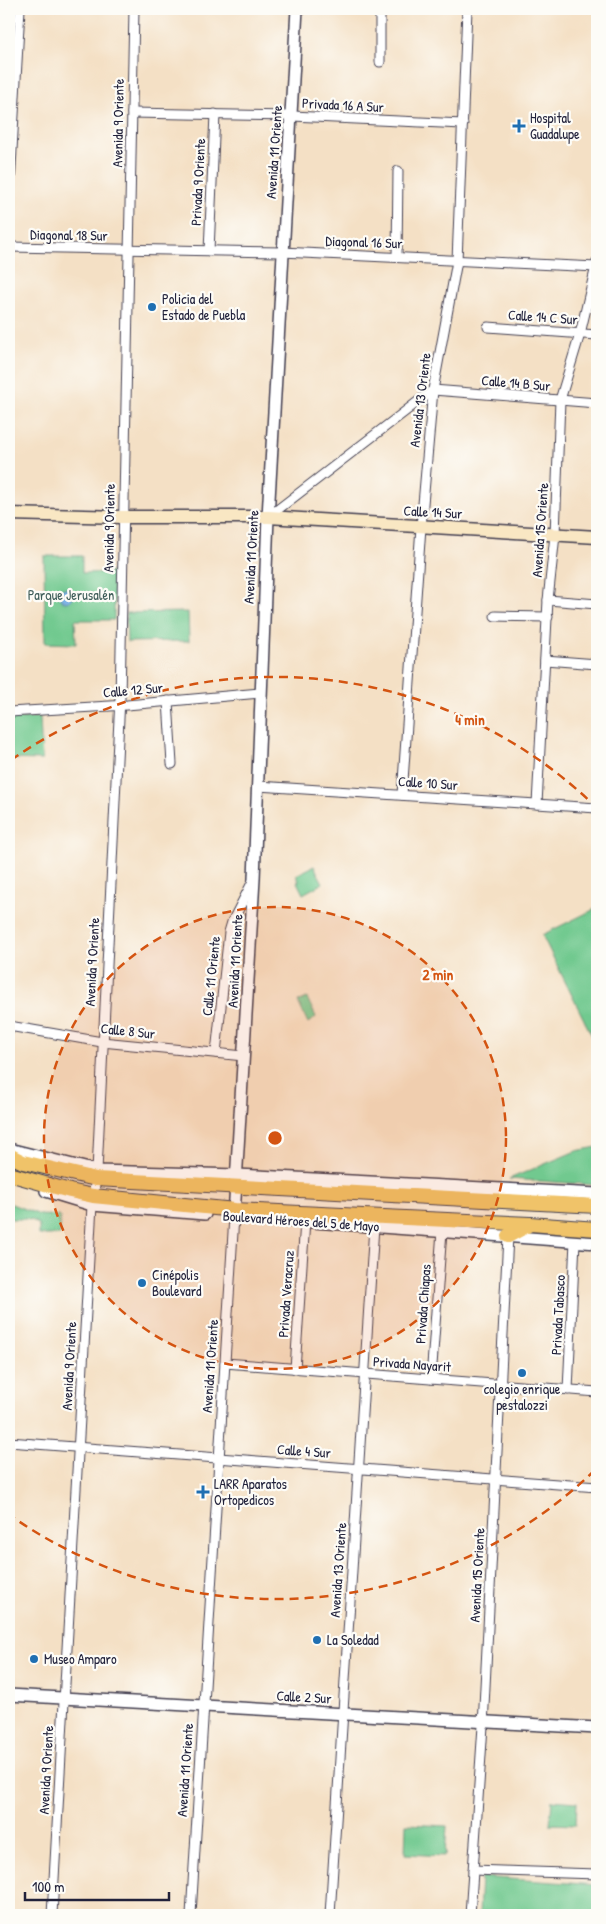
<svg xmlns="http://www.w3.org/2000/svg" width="606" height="1924" font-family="'Patrick Hand',sans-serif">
<rect width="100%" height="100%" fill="#fdfcf7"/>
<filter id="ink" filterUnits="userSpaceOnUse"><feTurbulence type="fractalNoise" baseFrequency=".02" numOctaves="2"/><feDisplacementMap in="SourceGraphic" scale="10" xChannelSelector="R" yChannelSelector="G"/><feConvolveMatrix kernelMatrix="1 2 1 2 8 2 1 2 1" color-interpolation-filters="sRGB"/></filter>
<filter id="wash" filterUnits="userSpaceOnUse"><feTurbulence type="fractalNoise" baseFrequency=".0096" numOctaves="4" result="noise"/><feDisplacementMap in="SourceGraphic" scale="20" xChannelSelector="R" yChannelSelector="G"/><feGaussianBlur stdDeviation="1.12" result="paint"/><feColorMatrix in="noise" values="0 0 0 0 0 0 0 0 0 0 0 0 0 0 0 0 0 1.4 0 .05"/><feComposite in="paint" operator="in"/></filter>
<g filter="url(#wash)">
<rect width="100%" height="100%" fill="#f4e0c5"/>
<g fill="#71c98f" stroke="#4a7665">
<path d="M 44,556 L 82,556 L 82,573 L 115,572 L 114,620 L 75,620 L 76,644 L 45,643 Z"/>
<path d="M 188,612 L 189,641 L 127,642 L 126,613 Z"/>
<path d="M 40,717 L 42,760 L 9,759 L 9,719 Z"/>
<path d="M 314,866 L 323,883 L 303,894 L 297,882 L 299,881 L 296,875 Z"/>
<path d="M 597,908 L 597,1046 L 542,935 Z"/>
<path d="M 307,998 L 316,1017 L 308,1023 L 298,1002 Z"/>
<path d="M 597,1147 L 597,1185 L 509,1179 L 576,1151 Z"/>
<path d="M 9,1203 L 40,1215 L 60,1216 L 60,1235 L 39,1235 L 39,1225 L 34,1221 L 26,1219 L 9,1219 Z"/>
<path d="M 552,1800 L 577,1802 L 576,1825 L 550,1824 Z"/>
<path d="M 406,1824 L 447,1826 L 445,1856 L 405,1854 Z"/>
<path d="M 481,1877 L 597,1885 L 597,1915 L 479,1915 Z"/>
</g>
<circle fill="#76aee5" stroke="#4c6890" cx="66" cy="595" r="7"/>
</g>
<g filter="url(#ink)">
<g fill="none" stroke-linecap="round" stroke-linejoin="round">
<defs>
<g id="minor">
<path d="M 380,9 L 380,62"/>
<path d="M 132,113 L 292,116 L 463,124"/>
<path d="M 9,203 L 20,9"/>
<path d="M 9,247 L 282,252 L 597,267"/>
<path d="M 209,251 L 215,114"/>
<path d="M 397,257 L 398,171"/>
<path d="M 488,327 L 597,335"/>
<path d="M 268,517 L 433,390 L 597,403"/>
<path d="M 548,600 L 597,604"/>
<path d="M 495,616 L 548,617"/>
<path d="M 545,660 L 597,664"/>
<path d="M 168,701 L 172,764"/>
<path d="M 9,712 L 127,705 L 260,693"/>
<path d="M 258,786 L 597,808"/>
<path d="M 402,795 L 421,527 L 433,390 L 457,261 L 467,9"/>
<path d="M 537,804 L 548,600 L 555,535 L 560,400 L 580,334 L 597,262"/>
<path d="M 9,1026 L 102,1042 L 244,1056"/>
<path d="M 216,1053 L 229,932 L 232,922 L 253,881"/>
<path d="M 225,1363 L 597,1392"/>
<path d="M 295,1369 L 305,1221"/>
<path d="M 431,1379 L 442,1231"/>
<path d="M 568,1390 L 575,1241"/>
<path d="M 9,1442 L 597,1487"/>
<path d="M 473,1870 L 597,1874"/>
<path d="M 52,1915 L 92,1205 L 97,1171 L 120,698 L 134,9"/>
<path d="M 191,1915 L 234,1216"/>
<path d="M 330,1915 L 374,1226"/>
<path d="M 470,1915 L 483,1726 L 508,1236"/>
</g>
<g id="tertiary">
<path d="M 9,1149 L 97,1171 L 237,1175 L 597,1194"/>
<path d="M 46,1191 L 92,1205 L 205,1214"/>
<path d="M 234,1216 L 254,879 L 268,517 L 297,9"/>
<path d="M 259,1218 L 597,1243"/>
<path d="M 9,1695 L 597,1728"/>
</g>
<path id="secondary" d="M 9,514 L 122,517 L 268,517 L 597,537"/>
<g id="primary">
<path d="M 9,1155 L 23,1162 L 96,1179 L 597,1206"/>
<path d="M 9,1174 L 70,1191 L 93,1196 L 235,1210 L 530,1224 L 597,1229"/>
<path d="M 508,1236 L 530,1224"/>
</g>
</defs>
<use href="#minor" stroke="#423e50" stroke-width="11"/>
<use href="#tertiary" stroke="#423e50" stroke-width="14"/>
<use href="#secondary" stroke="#423e50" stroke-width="15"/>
<use href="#primary" stroke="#423e50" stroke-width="16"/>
<use href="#minor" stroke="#fff" stroke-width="9"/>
<use href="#tertiary" stroke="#fff" stroke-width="11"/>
<use href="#secondary" stroke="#f9e7c3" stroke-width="12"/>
<use href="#primary" stroke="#f0c369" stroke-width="14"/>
</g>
</g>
<circle cx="275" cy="1138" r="231" fill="#d45411" fill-opacity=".12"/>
<g fill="none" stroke="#d45411" stroke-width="2.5" stroke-dasharray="9 6">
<circle cx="275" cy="1138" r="231"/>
<path d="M595 1470A461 461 0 0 1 11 1516M11 760A461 461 0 0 1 595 806"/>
</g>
<g fill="#1f6fb2" stroke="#fdfcf7" stroke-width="2">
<path d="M516.5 118.5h5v5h5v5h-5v5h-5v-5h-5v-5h5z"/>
<circle cx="152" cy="307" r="5"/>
<circle cx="142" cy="1283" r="5"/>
<circle cx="522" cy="1373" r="5"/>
<path d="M200.5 1484.5h5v5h5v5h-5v5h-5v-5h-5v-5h5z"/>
<circle cx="317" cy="1640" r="5"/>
<circle cx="34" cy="1659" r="5"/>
</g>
<g text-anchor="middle" stroke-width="4.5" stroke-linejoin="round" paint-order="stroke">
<g font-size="14" fill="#22223b" stroke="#fdfcf7">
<text transform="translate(343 105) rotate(3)" y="5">Privada 16 A Sur</text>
<text transform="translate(118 123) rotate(-89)" y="5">Avenida 9 Oriente</text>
<text transform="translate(274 152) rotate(-86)" y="5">Avenida 11 Oriente</text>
<text transform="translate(198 182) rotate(-87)" y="5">Privada 9 Oriente</text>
<text transform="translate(69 235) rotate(1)" y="5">Diagonal 18 Sur</text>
<text transform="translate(364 242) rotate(2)" y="5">Diagonal 16 Sur</text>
<text transform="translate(543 317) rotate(4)" y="5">Calle 14 C Sur</text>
<text transform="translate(516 383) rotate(5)" y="5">Calle 14 B Sur</text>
<text transform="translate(420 400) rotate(-83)" y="5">Avenida 13 Oriente</text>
<text transform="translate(433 512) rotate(3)" y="5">Calle 14 Sur</text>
<text transform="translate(109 528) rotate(-89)" y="5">Avenida 9 Oriente</text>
<text transform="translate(540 530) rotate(-86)" y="5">Avenida 15 Oriente</text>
<text transform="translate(251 557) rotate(-87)" y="5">Avenida 11 Oriente</text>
<text transform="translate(133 690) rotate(-5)" y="5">Calle 12 Sur</text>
<text transform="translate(428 783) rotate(4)" y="5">Calle 10 Sur</text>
<text transform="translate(235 961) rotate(-87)" y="5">Avenida 11 Oriente</text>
<text transform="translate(92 962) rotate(-87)" y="5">Avenida 9 Oriente</text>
<text transform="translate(211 976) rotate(-84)" y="5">Calle 11 Oriente</text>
<text transform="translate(128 1031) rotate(6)" y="5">Calle 8 Sur</text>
<text transform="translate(301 1221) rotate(4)" y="5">Boulevard Héroes del 5 de Mayo</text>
<text transform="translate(286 1294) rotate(-86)" y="5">Privada Veracruz</text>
<text transform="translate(423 1304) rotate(-86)" y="5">Privada Chiapas</text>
<text transform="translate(558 1315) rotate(-87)" y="5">Privada Tabasco</text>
<text transform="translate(412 1364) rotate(4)" y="5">Privada Nayarit</text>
<text transform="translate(69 1366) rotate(-87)" y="5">Avenida 9 Oriente</text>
<text transform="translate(210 1366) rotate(-86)" y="5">Avenida 11 Oriente</text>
<text transform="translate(304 1451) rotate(4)" y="5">Calle 4 Sur</text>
<text transform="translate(338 1570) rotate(-86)" y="5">Avenida 13 Oriente</text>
<text transform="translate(477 1575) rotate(-87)" y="5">Avenida 15 Oriente</text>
<text transform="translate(304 1697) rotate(3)" y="5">Calle 2 Sur</text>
<text transform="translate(46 1770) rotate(-87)" y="5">Avenida 9 Oriente</text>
<text transform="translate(185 1770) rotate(-86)" y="5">Avenida 11 Oriente</text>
</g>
<g font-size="14" fill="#22223b" stroke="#fdfcf7" text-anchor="start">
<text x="530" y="123">Hospital<tspan x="530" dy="16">Guadalupe</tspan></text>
<text x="162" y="304">Policia del<tspan x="162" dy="16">Estado de Puebla</tspan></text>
<text x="152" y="1280">Cinépolis<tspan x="152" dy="16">Boulevard</tspan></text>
<text x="522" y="1394" text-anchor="middle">colegio enrique<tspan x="522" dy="16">pestalozzi</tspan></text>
<text x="214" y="1489">LARR Aparatos<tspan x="214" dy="16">Ortopedicos</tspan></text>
<text x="327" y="1645">La Soledad</text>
<text x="44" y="1664">Museo Amparo</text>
</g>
<g font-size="14" fill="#3e5c58" stroke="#fdfcf7">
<text x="71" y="600">Parque Jerusalén</text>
</g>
</g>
<circle cx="275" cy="1138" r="8" fill="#d45411" stroke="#fdfcf7" stroke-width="2.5"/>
<g font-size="15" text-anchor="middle" font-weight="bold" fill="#d45411" stroke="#fdfcf7" stroke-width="4.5" stroke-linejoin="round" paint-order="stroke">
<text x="470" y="725">4 min</text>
<text x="438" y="980">2 min</text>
</g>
<rect width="606" height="1924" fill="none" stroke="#fdfcf7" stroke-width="30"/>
<path d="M25 1892v8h144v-8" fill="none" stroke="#22223b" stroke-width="2.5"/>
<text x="32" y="1892" font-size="15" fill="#22223b" stroke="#fdfcf7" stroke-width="4" paint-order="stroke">100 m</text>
</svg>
